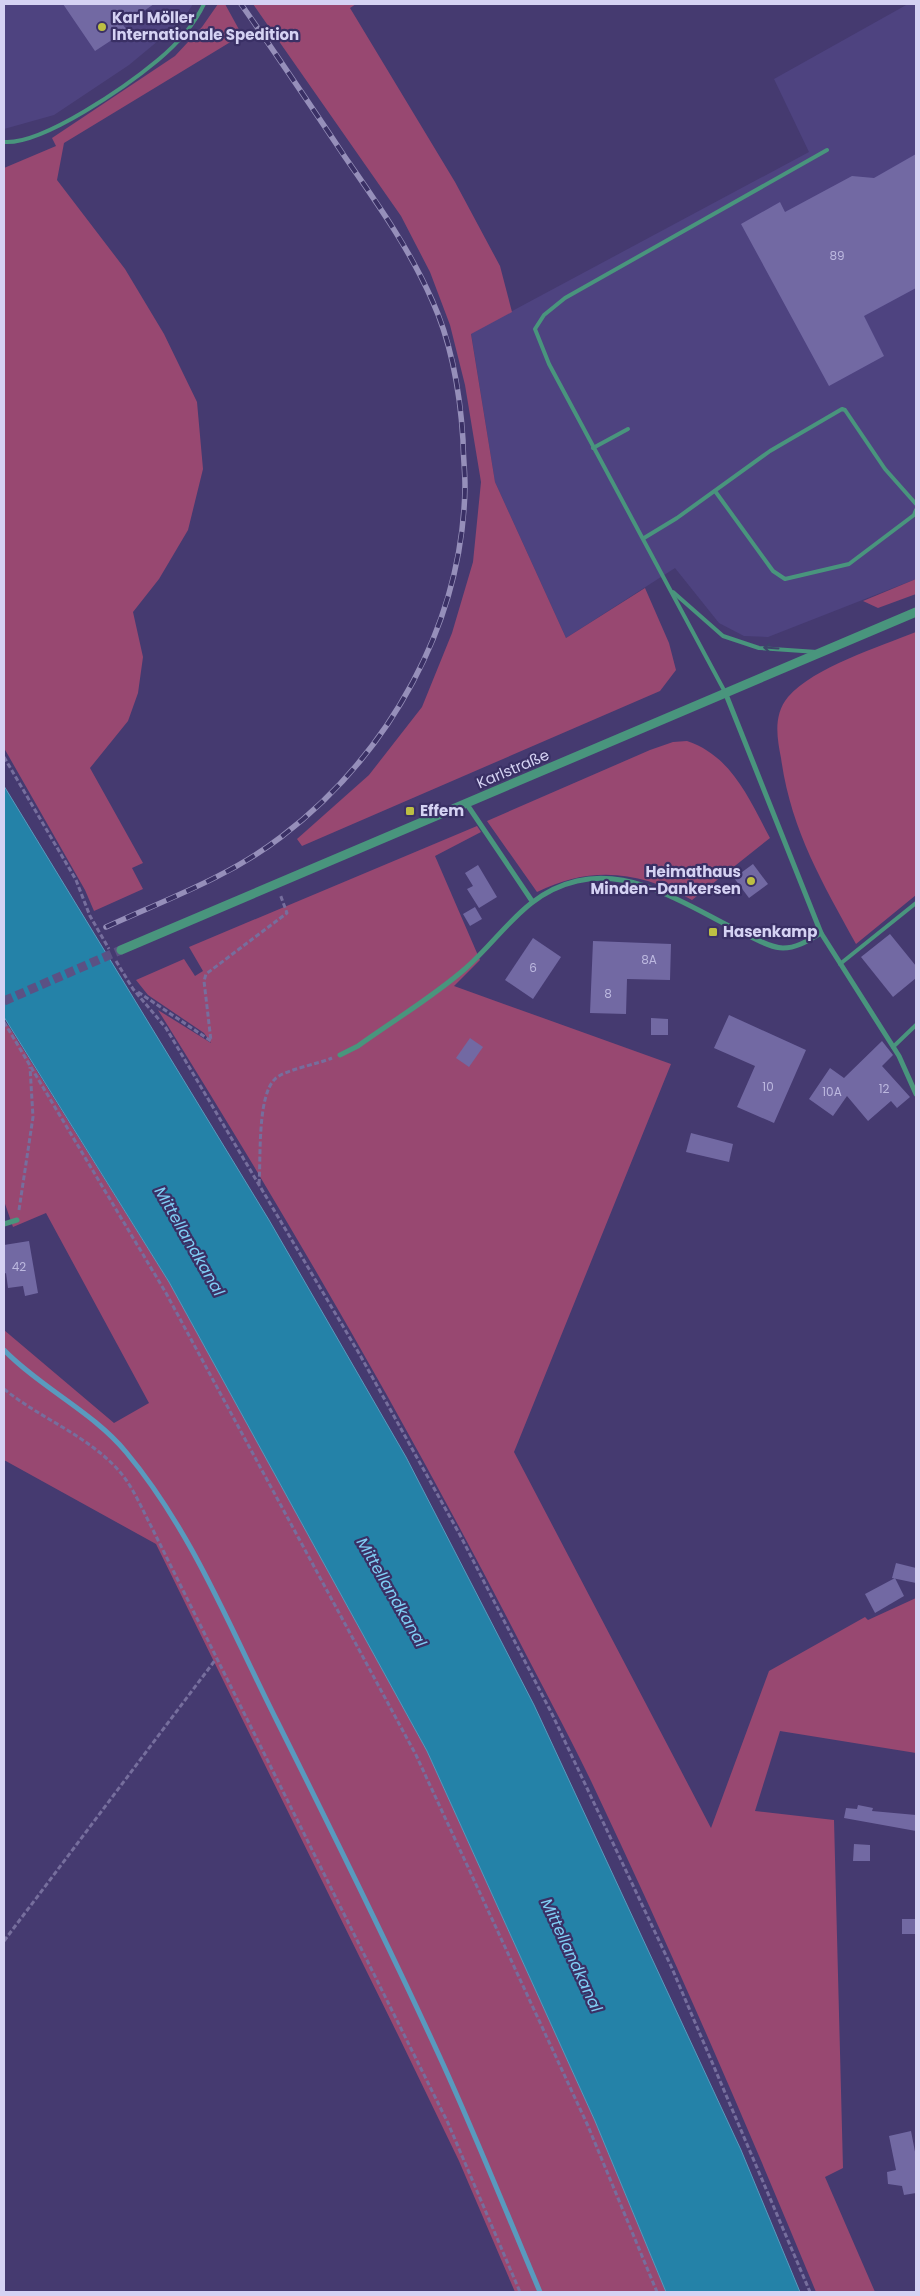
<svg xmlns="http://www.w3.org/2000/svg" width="920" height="2296" font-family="Poppins,sans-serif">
<rect width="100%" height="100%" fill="#453a70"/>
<g fill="#4e4380">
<path d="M 4,4 L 193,4 L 182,21 L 129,65 L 54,115 L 4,129 Z"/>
<path d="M 908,4 L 916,4 L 916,579 L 768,637 L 744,636 L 719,623 L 675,568 L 566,638 L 495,482 L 471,333 L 809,152 L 774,79 Z"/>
</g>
<g fill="#984871">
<path d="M 218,4 L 225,4 L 242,35 L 64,143 L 57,180 L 125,269 L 164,334 L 197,402 L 203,469 L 188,530 L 159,579 L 133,612 L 143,657 L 138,693 L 128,721 L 90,768 L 143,863 L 132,868 L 143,889 L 94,911 L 85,890 L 4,748 L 4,168 L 56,146 L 52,138 L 175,56 L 202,27 Z"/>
<path d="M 253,4 L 356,4 L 350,8 L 455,182 L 500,266 L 512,312 L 471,334 L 495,482 L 566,638 L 645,588 L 669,643 L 676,670 L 660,691 L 302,846 L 297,839 L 369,775 L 422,707 L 452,633 L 473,562 L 481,482 L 465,385 L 450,325 L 430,272 L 401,216 Z"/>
<path d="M 916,579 L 916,594 L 878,608 L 863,601 Z"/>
<path d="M 916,632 L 916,895 L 856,944 C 822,882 791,830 781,758 C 777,738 773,715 788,697 C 814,667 879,647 916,632 Z"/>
<path d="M 687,741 C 732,756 749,799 770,838 L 692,900 C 640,871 591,865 537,892 L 487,821 L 650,750 L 673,742 Z"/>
<path d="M 477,826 L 481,832 L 435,856 L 480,960 L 454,986 L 671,1064 L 514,1452 L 711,1828 L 769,1671 L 865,1617 L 868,1620 L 916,1598 L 916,1753 L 780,1731 L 755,1811 L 834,1820 L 843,2168 L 825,2177 L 875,2292 L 816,2292 C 745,2120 671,1949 591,1781 C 567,1731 540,1682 515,1633 C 405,1420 285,1213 158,1010 L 211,1043 L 204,1033 L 148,995 L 136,980 L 184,959 L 195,976 L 203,971 L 189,947 Z"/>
<path d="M 8,1025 L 169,1282 L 427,1751 L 595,2121 L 666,2292 L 515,2292 L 459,2161 L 399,2037 L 156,1544 L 4,1460 L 4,1330 L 114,1423 L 149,1403 L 46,1213 L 13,1227 L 4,1201 L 4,1027 Z"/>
</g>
<path fill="#2482a8" stroke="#599abe" d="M 4,786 L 269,1220 L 406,1457 L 534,1705 L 741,2150 L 800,2292 L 666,2292 L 595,2121 L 427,1751 L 169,1282 L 4,1017 Z"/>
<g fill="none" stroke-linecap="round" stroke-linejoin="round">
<path stroke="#599abe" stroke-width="5" d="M 4,1350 C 41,1388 93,1412 126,1452 C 192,1531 231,1630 277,1721 C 334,1835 390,1948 443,2064 C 477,2139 508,2216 540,2292"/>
</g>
<g fill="#7269a3">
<path d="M 63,4 L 154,4 L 123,25 L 127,30 L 95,51 Z"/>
<path d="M 916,154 L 916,288 L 864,316 L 884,356 L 829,386 L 741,224 L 780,202 L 785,212 L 852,176 L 874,178 Z"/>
<path d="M 753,864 L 768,884 L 749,898 L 734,878 Z"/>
<path d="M 478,865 L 497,897 L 479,908 L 467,889 L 473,886 L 465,873 Z"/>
<path d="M 475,907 L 482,919 L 470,926 L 463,914 Z"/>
<path d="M 890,934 L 916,966 L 916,978 L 893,997 L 861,957 Z"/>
<path d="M 533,938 L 561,957 L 533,999 L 505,980 Z"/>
<path d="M 593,941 L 671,944 L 670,980 L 627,979 L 626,1014 L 590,1013 Z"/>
<path d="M 729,1015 L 806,1050 L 774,1123 L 737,1107 L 755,1066 L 714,1048 Z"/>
<path d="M 651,1018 L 668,1019 L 668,1035 L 651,1035 Z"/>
<path d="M 470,1038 L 483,1047 L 469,1067 L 456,1058 Z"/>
<path d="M 882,1041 L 893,1055 L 882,1066 L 910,1097 L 897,1108 L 891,1101 L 868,1121 L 847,1096 L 833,1116 L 809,1099 L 830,1068 L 844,1078 Z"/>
<path d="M 691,1133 L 733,1144 L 729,1162 L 686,1152 Z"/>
<path d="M 29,1241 L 38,1293 L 25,1296 L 23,1286 L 8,1288 L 6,1273 L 4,1274 L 4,1245 Z"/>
<path d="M 896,1563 L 916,1568 L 916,1583 L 892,1578 Z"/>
<path d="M 895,1578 L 904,1596 L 875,1613 L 865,1594 Z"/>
<path d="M 858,1805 L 873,1808 L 872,1811 L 916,1815 L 916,1831 L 844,1818 L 846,1808 L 857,1809 Z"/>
<path d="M 854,1844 L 870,1845 L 870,1861 L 853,1861 Z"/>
<rect x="902" y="1919" width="14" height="15"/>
<path d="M 911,2131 L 916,2157 L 916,2193 L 904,2195 L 902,2186 L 888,2184 L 887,2172 L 896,2170 L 889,2136 Z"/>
</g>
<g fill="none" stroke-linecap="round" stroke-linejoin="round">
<path stroke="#5b5184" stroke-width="9" stroke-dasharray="9 4.5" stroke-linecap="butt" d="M 4,1001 L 121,950"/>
<g stroke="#766e9d" stroke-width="3" stroke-dasharray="5 2.5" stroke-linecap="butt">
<path d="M 4,757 L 76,880 L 90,916 L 109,949"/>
<path d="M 116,961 L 133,989 L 166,1028 L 360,1355 L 460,1535 L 552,1714 L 671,1966 L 810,2292"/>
<path d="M 138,992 L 211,1041 L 204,981 L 206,974 L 287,913 L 280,894"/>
<path d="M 4,1022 L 166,1293 L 416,1755 L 588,2126 L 657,2292"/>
<path d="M 259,1184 C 261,1159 257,1096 275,1079 C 284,1070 318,1064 332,1058"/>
<path d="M 19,1210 L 33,1117 L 30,1067"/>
<path d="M 4,1389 C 41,1419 89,1436 120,1472 C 133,1487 142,1509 151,1526 L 448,2123 L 520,2292"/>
<path d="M 4,1941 L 216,1659"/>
</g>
<g stroke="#49957d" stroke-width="4">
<path d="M 4,142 C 43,145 128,85 158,60 C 176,45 194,25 204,4"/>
<path d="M 593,448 L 628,429"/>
<path d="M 715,491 L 773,571 L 785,579 L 849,564 L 914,515 L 916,510"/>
<path d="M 644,538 L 677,518 L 770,451 L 842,409 L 845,410 L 885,469 L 916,504"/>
<path d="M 673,592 L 723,636 L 759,648 L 817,652"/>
<path d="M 725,692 L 549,364 L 535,329 L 544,315 L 565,298 L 827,150"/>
<path d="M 840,964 L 916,903"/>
<path d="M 893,1047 L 916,1025"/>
</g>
<g stroke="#49957d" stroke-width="5">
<path d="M 725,692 L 821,933 L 899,1056 L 916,1094"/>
<path d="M 466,803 L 532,901"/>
<path d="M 340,1055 L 358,1046 C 394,1020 433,997 466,968 C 504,934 525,893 577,881 C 638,867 695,911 747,935 C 758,940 771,948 783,948 C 797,948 809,940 821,933"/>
<path d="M 4,1224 L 17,1220"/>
</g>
<path stroke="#49957d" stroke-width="9" d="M 121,950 L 916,612"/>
<defs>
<path id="rail" d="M 106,927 C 165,900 229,877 281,837 C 389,755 463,623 465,486 C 465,471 463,455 463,440 C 460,392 452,344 432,300 C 409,248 377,203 345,157 C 311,106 276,54 241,4"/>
</defs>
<use href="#rail" stroke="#968fba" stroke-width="5.5"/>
<use href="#rail" stroke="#3a3065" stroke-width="4" stroke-dasharray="11" stroke-linecap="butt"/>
</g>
<defs><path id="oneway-shaft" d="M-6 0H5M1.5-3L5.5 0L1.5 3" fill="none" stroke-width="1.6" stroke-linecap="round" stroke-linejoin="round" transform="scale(1.25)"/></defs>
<use stroke="#3d446a" href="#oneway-shaft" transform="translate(771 648) rotate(-176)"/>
<g fill="#bdbf43" stroke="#3a3065" stroke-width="2">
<circle cx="102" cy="27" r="5"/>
<rect x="405" y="806" width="10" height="10" rx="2.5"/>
<circle cx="751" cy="881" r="5"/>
<rect x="708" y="927" width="10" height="10" rx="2.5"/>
</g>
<g text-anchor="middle" stroke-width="4.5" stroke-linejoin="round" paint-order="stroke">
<g font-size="12" fill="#bcb8df">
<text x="837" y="260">89</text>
<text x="649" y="964">8A</text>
<text x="533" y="972">6</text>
<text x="608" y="998">8</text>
<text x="768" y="1091">10</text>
<text x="884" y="1093">12</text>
<text x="832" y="1096">10A</text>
<text x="19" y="1271">42</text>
</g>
<g font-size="15" font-weight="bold" fill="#d5d2f3" stroke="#3a3065" text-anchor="start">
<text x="112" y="23">Karl Möller<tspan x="112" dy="17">Internationale Spedition</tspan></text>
<text x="420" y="816">Effem</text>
<text x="741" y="877" text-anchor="end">Heimathaus<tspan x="741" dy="17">Minden-Dankersen</tspan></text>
<text x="723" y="937">Hasenkamp</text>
</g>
<g font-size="15" fill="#d5d2f3" stroke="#3a3065">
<text transform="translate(513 769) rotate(-23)" y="5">Karlstraße</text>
</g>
<g font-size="16" font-style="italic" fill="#80cff5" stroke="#3a3065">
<text transform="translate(190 1241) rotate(60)" y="6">Mittellandkanal</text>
<text transform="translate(392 1592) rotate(60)" y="6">Mittellandkanal</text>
<text transform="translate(572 1955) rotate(65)" y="6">Mittellandkanal</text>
</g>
</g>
<rect width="920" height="2296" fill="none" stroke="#d5d2f3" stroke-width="10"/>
</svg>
